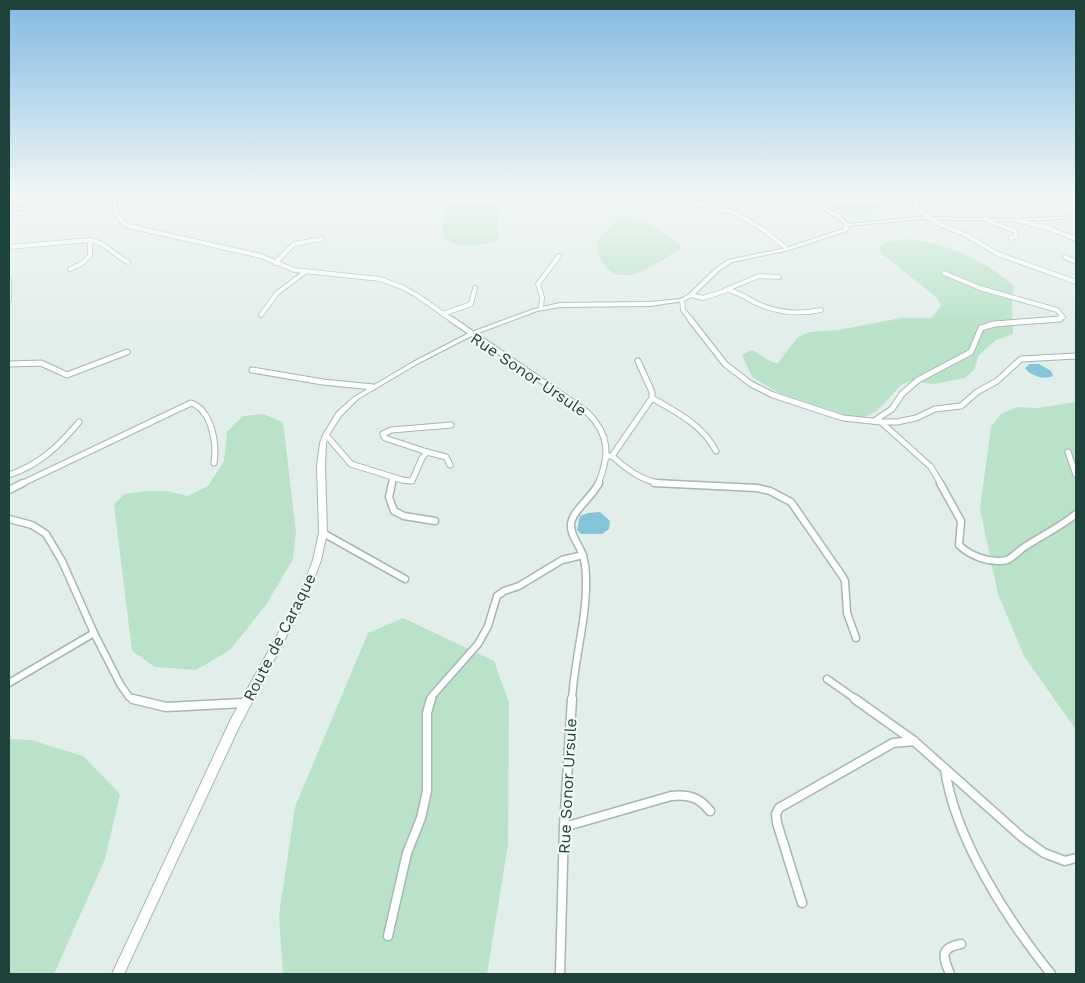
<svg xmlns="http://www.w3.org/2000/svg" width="1085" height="983" font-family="'Work Sans',sans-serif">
<rect width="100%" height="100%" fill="#e2eeea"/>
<g fill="#b9e2c8">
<path d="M 450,195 L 507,195 L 499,207 L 498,240 C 481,246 460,250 444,238 L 442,226 Z"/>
<path d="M 800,195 L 873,195 L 879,201 L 880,207 C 864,227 844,214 826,206 C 818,202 809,199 800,195 Z"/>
<path d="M 941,195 L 1008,195 L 1009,203 C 988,209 962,202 941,195 Z"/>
<path d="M 628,217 C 648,223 665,231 680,245 L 679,250 C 660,260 627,288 608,269 C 600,262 597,251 597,241 L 617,219 Z"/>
<path d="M 904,239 C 942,241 986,260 1014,286 L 1012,302 L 1013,334 L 996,340 L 979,355 L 974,370 L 965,378 L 934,384 L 910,381 L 901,385 L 877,411 L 862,418 L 843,414 L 779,393 L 752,377 L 742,355 L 751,350 C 761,353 768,363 778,363 L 798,337 L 810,332 L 838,330 L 901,318 L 931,318 L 941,306 L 937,298 L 881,253 L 880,247 L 886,242 Z"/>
<path d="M 1076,402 L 1076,730 L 1024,656 L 998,594 L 980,509 L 991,427 L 1001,414 L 1017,407 L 1038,408 Z"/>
<path d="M 263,414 L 283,422 L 296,532 L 293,559 L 266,605 L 230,650 L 196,670 L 155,667 L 132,651 L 114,504 L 125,494 L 146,491 L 167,491 L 187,496 L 208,486 L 224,461 L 227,432 L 243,416 Z"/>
<path d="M 403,618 L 494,661 L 509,703 L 508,844 L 487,974 L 283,974 L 279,915 L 295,807 L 368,633 Z"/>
<path d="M 9,739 L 31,740 L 83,756 L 120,794 L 105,859 L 54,974 L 9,974 Z"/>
</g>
<g fill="#85c4d9">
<path d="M 1030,364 L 1039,364 L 1051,371 L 1053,376 C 1043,380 1031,376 1025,368 Z"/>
<path d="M 600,512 L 610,521 L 609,529 L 602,534 L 581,534 L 577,530 L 580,516 L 588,513 Z"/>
</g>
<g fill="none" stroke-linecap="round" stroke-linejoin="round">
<defs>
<g id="minor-far3">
<path d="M 115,195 C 114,208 116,219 128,226 L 261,256 L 294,270 L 380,279 L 402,287 L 418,296 L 452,320"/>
<path d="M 419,195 L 426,211"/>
<path d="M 913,195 L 918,209 L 939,224 L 964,234 L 998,254 L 1076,282"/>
<path d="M 672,198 L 733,212 L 764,230 L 787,249"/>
<path d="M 984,219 L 1015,231 L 1016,236 L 1011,238"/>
<path d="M 1017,220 L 1051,229 L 1076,239"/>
<path d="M 90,240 C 105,242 114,256 128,262"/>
<path d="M 9,247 L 90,240 L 90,256 L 81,264 L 70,269"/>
<path d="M 1065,257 L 1076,262"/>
<path d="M 275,263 L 294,244 L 322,239"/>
<path d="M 944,273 L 980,288 L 1057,310 L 1063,317 L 1055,320"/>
<path d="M 9,280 L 9,300"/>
<path d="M 725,290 L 759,276 L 779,277"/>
<path d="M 691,295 L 703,298 L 728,290 C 738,292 747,298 756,303 C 778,313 798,315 821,310"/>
<path d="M 682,300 L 683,310 L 691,320"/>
<path d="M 541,308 L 542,297 L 538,284 L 559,256"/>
<path d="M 443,314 L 471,304 L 475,288"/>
<path d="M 261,315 L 277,293 L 305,272"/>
</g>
<g id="minor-far2">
<path d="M 451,319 L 587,412 C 610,435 610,455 598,484"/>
<path d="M 690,319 L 725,364 L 751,384 L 773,395 L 843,418 L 881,422 L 897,422 L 916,418 L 935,409 L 961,406 L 977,392 L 997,381 L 1021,359 L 1076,356"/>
<path d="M 9,364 L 41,363 L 67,375 L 127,352"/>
<path d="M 252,370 L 323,382 L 373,387"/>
<path d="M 652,398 C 676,412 703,425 716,451"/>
<path d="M 874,421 L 892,409 L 902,394 L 918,380 L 971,352 L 981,328 L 994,324 L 1060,319"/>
<path d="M 881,422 L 931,467 L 941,484"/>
<path d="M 326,435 L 351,464 L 402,480 L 412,481 L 422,458 L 427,452 L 446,457 L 450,465"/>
<path d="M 427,452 L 385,438 L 383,434 L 391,430 L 451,425"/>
<path d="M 1068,452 L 1076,475"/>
<path d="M 607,456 L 612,456 C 629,471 644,483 668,484"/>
<path d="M 612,456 L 652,398 L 652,392 L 638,361"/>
<path d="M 9,475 C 39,465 59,446 79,422"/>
<path d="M 21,484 L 191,403 C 212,410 217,444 214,463"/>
<path d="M 392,484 L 393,477"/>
</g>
<g id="minor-far1">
<path d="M 392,483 L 389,497 L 394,511 L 404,516 L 435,521"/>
<path d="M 654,483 L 757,488 L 770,491 L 791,502 L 843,577 L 845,581 L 847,613 L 856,638"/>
<path d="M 940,483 L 961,521 L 959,545 C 970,556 991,564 1007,560 C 1014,557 1019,550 1026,546 C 1043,535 1060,527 1076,514"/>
<path d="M 9,490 L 23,483"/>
<path d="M 9,519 L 32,525 L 46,534 L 62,561 L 94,633 L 120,684 L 129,697 L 135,700"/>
<path d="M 323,533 L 405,579"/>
<path d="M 827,679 L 857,700"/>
<path d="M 9,683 L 94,633"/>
<path d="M 431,700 L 432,696 L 478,644 L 488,626 L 497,596 L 504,591 L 519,586 L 562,560 L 583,555"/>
<path d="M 572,700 C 574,660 587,619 586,579 C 586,571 585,563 583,556 C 580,545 570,536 571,524 C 572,511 593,496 599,483"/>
</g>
<g id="minor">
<path d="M 133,699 L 166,707 L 244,703"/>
<path d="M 855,699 L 914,741 L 1023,838 L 1044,853 L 1065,861 L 1076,858"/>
<path d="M 945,769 C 955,839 1007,919 1051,974"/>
<path d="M 564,827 L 671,796 C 688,794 699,797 710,811"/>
<path d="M 802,903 L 777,823 L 776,814 L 779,808 L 893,743 L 914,741"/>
<path d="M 388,936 L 407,853 L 421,818 L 427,791 L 427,713 L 431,699"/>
<path d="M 560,974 L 564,827 L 572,699"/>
<path d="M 950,974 C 943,957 939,948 961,944"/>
</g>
<g id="tertiary">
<path d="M 98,195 L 104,195 L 75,203 L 9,211 L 9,209 L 75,201 Z"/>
<path d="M 795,195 L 800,195 L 840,215 L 848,224 L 919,217 L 1017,219 L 1076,216 L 1076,218 L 1017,221 L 919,219 L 849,226 L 847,231 L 789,250 L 732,262 L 720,270 L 693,296 L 684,301 L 650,306 L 560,307 L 537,311 L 473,335 L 417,364 L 358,399 L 341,416 L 329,435 L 326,443 L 325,466 L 327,533 L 321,560 L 309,593 L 239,727 L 124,974 L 112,974 L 231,719 L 301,592 L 313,560 L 319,533 L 317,466 L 320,443 L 323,435 L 337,412 L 354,397 L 413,362 L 469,333 L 534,309 L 560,303 L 650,302 L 681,299 L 689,294 L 716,268 L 728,260 L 786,248 L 843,229 L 845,225 L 836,217 Z"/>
</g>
</defs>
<use href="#minor-far3" stroke="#a4b7b2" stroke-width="5.5"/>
<use href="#minor-far2" stroke="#a4b7b2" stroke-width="7"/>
<use href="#minor-far1" stroke="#a4b7b2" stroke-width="9"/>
<use href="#minor" stroke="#a4b7b2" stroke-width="11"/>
<use href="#tertiary" stroke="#a4b7b2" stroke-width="2"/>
<use href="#minor-far3" stroke="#fff" stroke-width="4"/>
<use href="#minor-far2" stroke="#fff" stroke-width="5"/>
<use href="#minor-far1" stroke="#fff" stroke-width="6"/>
<use href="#minor" stroke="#fff" stroke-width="8"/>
<use href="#tertiary" fill="#fff" fill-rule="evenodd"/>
</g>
<linearGradient id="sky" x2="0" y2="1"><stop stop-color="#80bae2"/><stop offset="0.59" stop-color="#f2f7f6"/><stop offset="1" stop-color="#f2f7f6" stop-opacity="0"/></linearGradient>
<rect width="1085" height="332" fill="url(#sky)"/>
<g text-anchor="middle" stroke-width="4" stroke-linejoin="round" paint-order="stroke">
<g font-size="16" fill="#20423c" stroke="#f4faf7">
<text transform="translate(529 374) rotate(34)" y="6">Rue Sonor Ursule</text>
<text transform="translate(279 637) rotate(-63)" y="6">Route de Caraque</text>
<text transform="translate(567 786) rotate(-87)" y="6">Rue Sonor Ursule</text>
</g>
</g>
<rect width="1085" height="983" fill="none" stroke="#20423c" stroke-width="20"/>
</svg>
